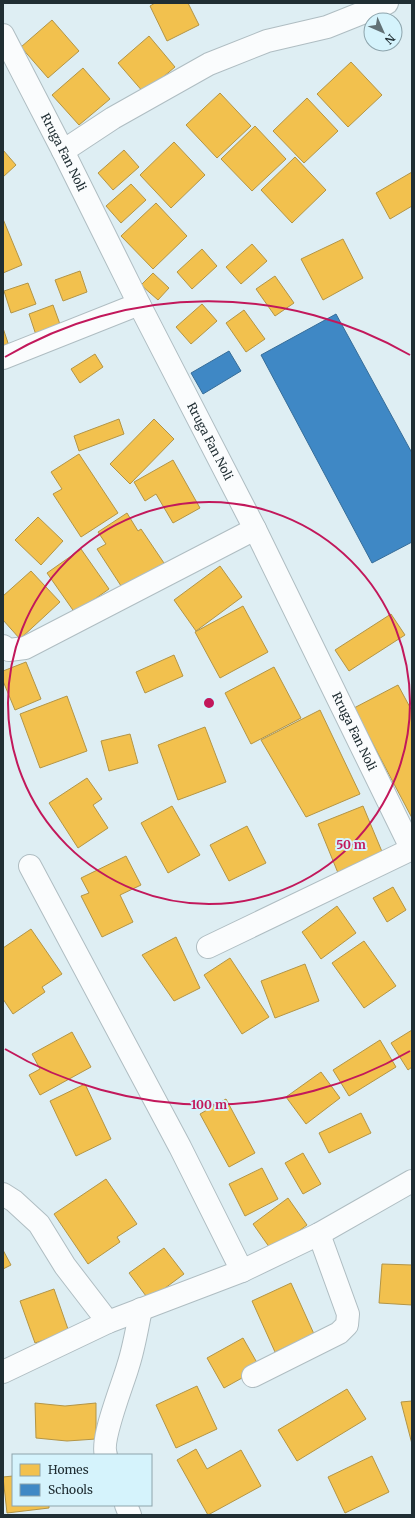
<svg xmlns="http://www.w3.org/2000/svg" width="415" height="1518" font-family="Merriweather,serif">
<rect width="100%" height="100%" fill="#deeef3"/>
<g fill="#f2c14e" stroke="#b39546">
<path d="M 155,3 L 188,3 L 199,25 L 167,41 L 150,6 Z"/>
<path d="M 52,20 L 79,51 L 48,78 L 21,47 Z"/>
<path d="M 149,36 L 175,67 L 144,93 L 118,63 Z"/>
<path d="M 351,62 L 382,95 L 348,127 L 317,94 Z"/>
<path d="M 83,68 L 110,99 L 79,125 L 52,95 Z"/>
<path d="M 220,93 L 251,126 L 217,158 L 186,125 Z"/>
<path d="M 307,98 L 338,131 L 304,163 L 273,131 Z"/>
<path d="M 255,126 L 286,159 L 252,191 L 221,159 Z"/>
<path d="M 174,142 L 205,175 L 171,208 L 140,175 Z"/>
<path d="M 3,150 L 16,165 L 3,177 Z"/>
<path d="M 124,150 L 139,167 L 113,190 L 98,173 Z"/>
<path d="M 295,157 L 326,190 L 292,223 L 261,190 Z"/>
<path d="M 412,172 L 412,206 L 390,219 L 376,193 Z"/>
<path d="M 131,184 L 146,200 L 121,223 L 106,206 Z"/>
<path d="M 156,203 L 187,236 L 153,269 L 121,236 Z"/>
<path d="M 3,219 L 22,265 L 3,273 Z"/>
<path d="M 343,239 L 363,278 L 323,300 L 301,259 Z"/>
<path d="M 252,244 L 267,261 L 241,284 L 226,267 Z"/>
<path d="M 202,249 L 217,266 L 192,289 L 177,272 Z"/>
<path d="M 80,271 L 87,292 L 63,301 L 55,280 Z"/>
<path d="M 153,273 L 169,288 L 158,300 L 141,285 Z"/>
<path d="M 275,276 L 294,303 L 275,316 L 256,289 Z"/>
<path d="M 28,283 L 36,304 L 11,313 L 4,291 Z"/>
<path d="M 202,304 L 217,321 L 191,344 L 176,327 Z"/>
<path d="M 53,305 L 61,327 L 36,335 L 29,314 Z"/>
<path d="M 244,310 L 265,339 L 246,352 L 226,323 Z"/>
<path d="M 3,328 L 9,346 L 3,348 Z"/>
<path d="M 95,354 L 103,367 L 80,383 L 71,369 Z"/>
<path d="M 119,419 L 124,434 L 79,451 L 74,436 Z"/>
<path d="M 154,419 L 174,439 L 130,484 L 110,464 Z"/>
<path d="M 79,454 L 118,513 L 81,537 L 53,494 L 62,489 L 51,472 Z"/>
<path d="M 173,460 L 200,508 L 173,523 L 156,494 L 145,501 L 134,482 Z"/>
<path d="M 127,513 L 138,531 L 141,529 L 166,566 L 125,592 L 97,549 L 106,544 L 98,532 Z"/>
<path d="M 38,517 L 63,541 L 41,565 L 15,540 Z"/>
<path d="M 81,549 L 109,589 L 75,613 L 47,573 Z"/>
<path d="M 220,566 L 242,597 L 196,631 L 174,600 Z"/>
<path d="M 31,571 L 60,602 L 20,639 L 3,620 L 3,596 Z"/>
<path d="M 243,606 L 268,652 L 220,678 L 195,632 Z"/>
<path d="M 391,614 L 405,635 L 349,671 L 335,650 Z"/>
<path d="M 174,655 L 183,676 L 145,693 L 136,672 Z"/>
<path d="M 26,662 L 41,699 L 15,710 L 3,681 L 3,671 Z"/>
<path d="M 274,667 L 301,718 L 251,744 L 225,693 Z"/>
<path d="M 398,685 L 412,711 L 412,818 L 354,708 Z"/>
<path d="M 67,696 L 87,751 L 40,768 L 20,714 Z"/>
<path d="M 320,710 L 360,794 L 306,817 L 261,740 Z"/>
<path d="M 205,727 L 226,782 L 178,800 L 158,745 Z"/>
<path d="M 130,734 L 138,763 L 109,771 L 101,741 Z"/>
<path d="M 87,778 L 102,799 L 93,805 L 108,828 L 78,848 L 49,803 Z"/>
<path d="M 172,806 L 200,855 L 168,873 L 141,823 Z"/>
<path d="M 363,806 L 383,854 L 338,873 L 318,824 Z"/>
<path d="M 247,826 L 266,863 L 229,881 L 210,845 Z"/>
<path d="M 126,856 L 141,885 L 120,895 L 133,922 L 102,937 L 81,896 L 89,893 L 81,878 Z"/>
<path d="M 393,887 L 406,910 L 387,922 L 373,898 Z"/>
<path d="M 337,906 L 356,933 L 321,959 L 302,932 Z"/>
<path d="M 31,929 L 62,974 L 42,987 L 45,992 L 13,1014 L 3,999 L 3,948 Z"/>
<path d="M 176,937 L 200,988 L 174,1001 L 142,955 Z"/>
<path d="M 364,941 L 396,986 L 364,1008 L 332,963 Z"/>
<path d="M 230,958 L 269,1017 L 242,1034 L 204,975 Z"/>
<path d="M 305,964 L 319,1001 L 275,1018 L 261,981 Z"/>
<path d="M 412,1030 L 412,1067 L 408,1070 L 391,1043 Z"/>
<path d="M 72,1032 L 91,1067 L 40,1095 L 29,1075 L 40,1069 L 32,1054 Z"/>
<path d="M 380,1040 L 396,1067 L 349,1096 L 333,1070 Z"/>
<path d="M 321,1072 L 340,1098 L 306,1124 L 286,1097 Z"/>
<path d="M 85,1084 L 111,1139 L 76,1156 L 50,1101 Z"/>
<path d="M 226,1099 L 255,1153 L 229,1167 L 200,1114 Z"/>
<path d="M 361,1113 L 371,1133 L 329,1153 L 319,1133 Z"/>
<path d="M 303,1153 L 321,1184 L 303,1194 L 285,1163 Z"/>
<path d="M 262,1168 L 278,1199 L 245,1216 L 229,1184 Z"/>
<path d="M 106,1179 L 137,1224 L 117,1237 L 120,1242 L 88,1264 L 54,1214 Z"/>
<path d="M 288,1198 L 307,1225 L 272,1251 L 253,1224 Z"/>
<path d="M 164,1248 L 184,1274 L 149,1300 L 129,1273 Z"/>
<path d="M 3,1250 L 11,1265 L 3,1269 Z"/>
<path d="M 382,1264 L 412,1265 L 412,1305 L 379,1303 Z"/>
<path d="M 291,1283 L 314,1334 L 275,1352 L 252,1301 Z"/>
<path d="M 54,1289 L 69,1332 L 35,1343 L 20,1301 Z"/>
<path d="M 243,1338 L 260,1368 L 224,1388 L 207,1358 Z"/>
<path d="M 197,1386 L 217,1429 L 176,1448 L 156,1405 Z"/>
<path d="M 347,1389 L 366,1419 L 297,1461 L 278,1430 Z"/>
<path d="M 412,1401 L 412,1444 L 401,1402 Z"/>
<path d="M 35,1403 L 65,1406 L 96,1403 L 96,1439 L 67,1441 L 36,1438 Z"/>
<path d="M 196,1449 L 207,1469 L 241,1450 L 261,1486 L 208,1515 L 177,1460 Z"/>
<path d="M 372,1456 L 389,1492 L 345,1513 L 328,1477 Z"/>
<path d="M 13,1476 L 13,1505 L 49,1505 L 49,1508 L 7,1513 L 3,1477 Z"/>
</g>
<g fill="#3f88c5" stroke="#366d99">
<path d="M 336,314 L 412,453 L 412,542 L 372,563 L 261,355 Z"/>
<path d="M 229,351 L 241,371 L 203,394 L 191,373 Z"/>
</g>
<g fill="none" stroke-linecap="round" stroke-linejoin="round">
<defs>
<g id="minor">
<path d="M 63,151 L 113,118 L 209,64 L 267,41 L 327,27 L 387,3"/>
<path d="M 3,358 L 139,304"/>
<path d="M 3,646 L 9,650 L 25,648 L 255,529"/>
<path d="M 30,866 L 180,1147 L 242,1271"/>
<path d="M 208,947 L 412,849"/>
<path d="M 3,1194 L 14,1201 L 39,1224 L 65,1266 L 108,1322"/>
<path d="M 3,1372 L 108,1322 L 242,1271 L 319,1234 L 412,1181"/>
<path d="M 253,1376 L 339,1333 L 347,1325 L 348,1314 L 319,1234"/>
<path d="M 106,1455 C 100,1440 123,1384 128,1366 C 134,1348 137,1328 141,1309"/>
<path d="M 126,1505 L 130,1515"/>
</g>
<g id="secondary">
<path id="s1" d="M 3,35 L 63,151 L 139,304 L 255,529 L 412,850"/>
</g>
</defs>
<use href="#minor" stroke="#afbdc2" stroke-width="24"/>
<use href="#secondary" stroke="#afbdc2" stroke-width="24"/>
<use href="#minor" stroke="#fafcfd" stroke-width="22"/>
<use href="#secondary" stroke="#fafcfd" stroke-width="22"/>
</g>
<g fill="none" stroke="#c2185b" stroke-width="2">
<circle cx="209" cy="703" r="201"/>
<path d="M410 1051A402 402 0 0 1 5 1049M5 357A402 402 0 0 1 410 355"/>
</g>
<g text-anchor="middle" stroke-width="4" stroke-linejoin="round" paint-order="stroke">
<g font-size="12" fill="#202e33" stroke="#d5f3fc">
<text dy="4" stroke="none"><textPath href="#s1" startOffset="132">Rruga Fan Noli</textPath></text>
<text dy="4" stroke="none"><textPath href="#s1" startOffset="456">Rruga Fan Noli</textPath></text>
<text dy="4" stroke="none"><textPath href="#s1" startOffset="780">Rruga Fan Noli</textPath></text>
</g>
</g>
<circle cx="209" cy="703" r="6" fill="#c2185b" stroke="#d5f3fc" stroke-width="2"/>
<g font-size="12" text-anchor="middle" font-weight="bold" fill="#c2185b" stroke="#d5f3fc" stroke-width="4" stroke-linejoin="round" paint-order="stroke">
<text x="351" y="849">50 m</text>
<text x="209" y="1109">100 m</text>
</g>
<rect width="415" height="1518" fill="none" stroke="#202e33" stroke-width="8"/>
<rect x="12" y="1454" width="140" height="52" fill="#d5f3fc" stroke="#8da4ac"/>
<rect x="20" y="1464" width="20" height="12" fill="#f2c14e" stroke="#8da4ac"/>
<text x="48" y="1474" font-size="12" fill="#202e33">Homes</text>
<rect x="20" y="1484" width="20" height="12" fill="#3f88c5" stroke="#8da4ac"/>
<text x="48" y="1494" font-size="12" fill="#202e33">Schools</text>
<g transform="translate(383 32) rotate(135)"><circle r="19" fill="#d5f3fc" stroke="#8da4ac"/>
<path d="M0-3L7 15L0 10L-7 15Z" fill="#627176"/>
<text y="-6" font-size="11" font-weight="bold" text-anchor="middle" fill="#202e33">N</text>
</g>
</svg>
